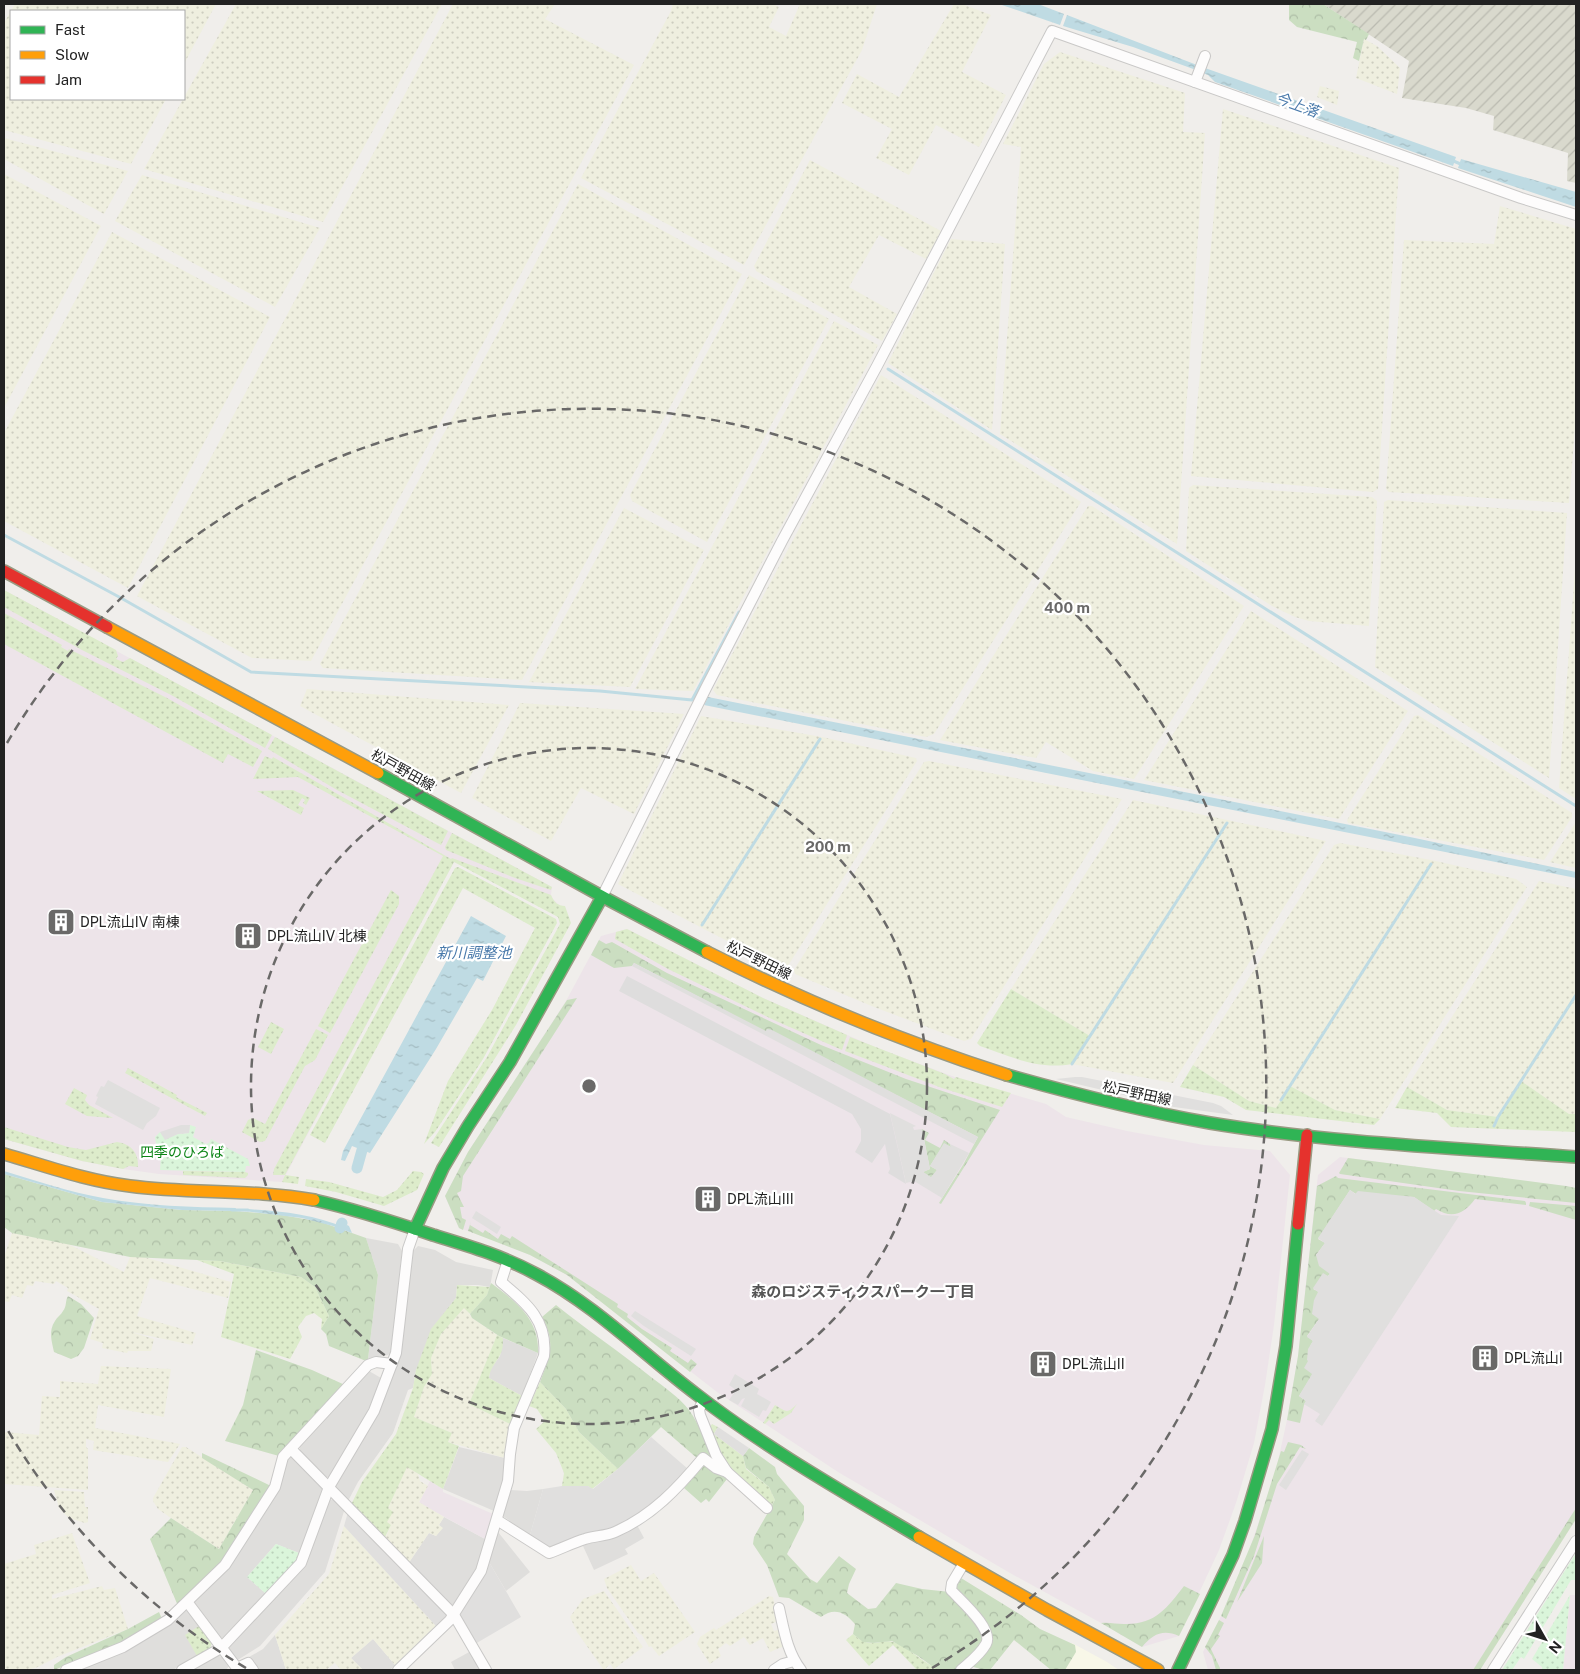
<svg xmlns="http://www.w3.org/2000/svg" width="1580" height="1674" font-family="'Public Sans','Noto Sans JP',sans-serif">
<defs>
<pattern id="construction-furrows" width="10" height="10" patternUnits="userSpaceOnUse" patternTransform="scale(1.25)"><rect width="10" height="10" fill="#d9d9cd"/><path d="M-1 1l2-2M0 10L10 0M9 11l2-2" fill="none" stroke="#babab0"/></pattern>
<pattern id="farmland-dots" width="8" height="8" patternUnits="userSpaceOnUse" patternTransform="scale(1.25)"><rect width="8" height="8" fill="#efefdf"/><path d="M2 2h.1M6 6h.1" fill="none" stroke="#cdcdbf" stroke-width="1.8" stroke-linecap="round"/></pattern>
<pattern id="grass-dots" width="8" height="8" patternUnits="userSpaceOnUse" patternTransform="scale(1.25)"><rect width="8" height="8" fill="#ddeccb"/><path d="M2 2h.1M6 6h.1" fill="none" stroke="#bdcaae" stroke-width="1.8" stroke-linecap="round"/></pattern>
<pattern id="forest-crowns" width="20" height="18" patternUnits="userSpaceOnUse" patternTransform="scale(1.25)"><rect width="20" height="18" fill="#cbdec1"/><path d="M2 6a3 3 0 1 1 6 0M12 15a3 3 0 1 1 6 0" fill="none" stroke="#aebea6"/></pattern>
<pattern id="park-dots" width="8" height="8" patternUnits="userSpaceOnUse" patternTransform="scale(1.25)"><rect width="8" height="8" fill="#daf5da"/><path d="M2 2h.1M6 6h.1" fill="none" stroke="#bbd2bb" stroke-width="1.8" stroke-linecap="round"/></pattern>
<pattern id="water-ripples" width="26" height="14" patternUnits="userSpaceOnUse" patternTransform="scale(1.25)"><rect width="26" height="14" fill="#bfdbe3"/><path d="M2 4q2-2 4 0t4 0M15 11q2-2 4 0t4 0" fill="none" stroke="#a4bcc2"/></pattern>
</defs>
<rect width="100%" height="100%" fill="#f0eeeb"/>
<g fill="#dfdedc">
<path d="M 366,1238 L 398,1244 L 402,1251 L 391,1352 L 388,1355 L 368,1359 L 378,1275 Z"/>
<path d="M 418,1246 L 435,1250 L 456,1262 L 493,1270 L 490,1287 L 478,1285 L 457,1285 L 456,1298 L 445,1313 L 416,1370 L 413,1388 L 408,1390 L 393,1433 L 358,1482 L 348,1501 L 337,1490 L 335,1485 L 378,1413 L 401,1354 L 412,1252 Z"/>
<path d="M 503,1338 L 538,1353 L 522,1396 L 489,1378 L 490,1370 L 500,1356 Z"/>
<path d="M 369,1371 L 381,1378 L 370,1409 L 329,1477 L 325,1477 L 300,1451 L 300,1445 Z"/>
<path d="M 459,1447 L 505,1458 L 504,1476 L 494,1511 L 443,1489 Z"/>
<path d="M 289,1457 L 294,1457 L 322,1485 L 322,1490 L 299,1553 L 276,1544 L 247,1577 L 265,1593 L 223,1638 L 218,1637 L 195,1606 L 195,1600 L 228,1567 Z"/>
<path d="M 543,1489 L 530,1535 L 503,1516 L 510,1490 L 527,1491 Z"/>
<path d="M 336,1499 L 345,1508 L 325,1572 L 260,1646 L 236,1661 L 228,1652 L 229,1646 L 305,1566 L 329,1500 Z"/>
<path d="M 444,1517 L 485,1539 L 477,1567 L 453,1605 L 449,1606 L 408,1564 L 429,1533 L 436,1536 L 442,1528 L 439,1525 Z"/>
<path d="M 637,1525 L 644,1538 L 625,1549 L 628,1554 L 594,1570 L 583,1546 Z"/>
<path d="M 498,1532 L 530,1572 L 506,1591 L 489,1562 Z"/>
<path d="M 183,1611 L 189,1611 L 212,1643 L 210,1648 L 173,1670 L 77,1670 Z"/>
<path d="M 275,1635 L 286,1670 L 258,1670 L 249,1657 L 263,1649 Z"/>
<path d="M 373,1639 L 395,1665 L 390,1670 L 363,1670 L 351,1658 Z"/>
<path d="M 471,1651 L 482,1670 L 455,1670 L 451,1662 Z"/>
<path d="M 217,1655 L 222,1657 L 230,1665 L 226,1670 L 192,1670 Z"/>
</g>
<g fill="#ede4e9">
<path d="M 4,590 L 552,887 L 551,895 L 553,899 L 558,904 L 454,862 L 282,1182 L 159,1174 L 123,1169 L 82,1161 L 4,1139 Z"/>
<path d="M 627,929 L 763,998 L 877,1048 L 960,1079 L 1046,1104 L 1066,1117 L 1127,1131 L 1204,1145 L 1270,1151 L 1290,1175 L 1274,1325 L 1265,1385 L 1254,1443 L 1236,1503 L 1219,1550 L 1179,1636 L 1142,1647 L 1101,1623 L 1010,1573 L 838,1472 L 717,1392 L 567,1275 L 530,1255 L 492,1239 L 459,1228 L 445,1196 L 468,1152 L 566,1001 L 601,936 Z"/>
<path d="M 1340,1157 L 1576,1188 L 1576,1519 L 1480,1670 L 1208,1670 L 1203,1652 L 1221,1616 L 1248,1554 L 1276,1470 L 1287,1420 L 1298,1356 L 1318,1175 Z"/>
<path d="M 430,1481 L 443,1489 L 443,1492 L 493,1514 L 485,1539 L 419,1503 Z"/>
<path d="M 1570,1595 L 1576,1595 L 1576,1670 L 1563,1670 Z"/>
</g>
<path fill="#f8f7e8" d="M 1072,1643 L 1107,1662 L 1119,1670 L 1051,1670 Z"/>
<path fill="url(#construction-furrows)" d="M 1323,4 L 1576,4 L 1576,183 L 1567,181 L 1568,153 L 1493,130 L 1494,116 L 1466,108 L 1402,98 L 1409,61 Z"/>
<g fill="url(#farmland-dots)">
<path d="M 15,4 L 216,4 L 184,64 L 184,11 L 11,11 L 11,99 L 166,99 L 131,164 L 4,130 L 4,23 Z"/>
<path d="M 236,4 L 442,4 L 323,222 L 144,169 Z"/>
<path d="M 453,4 L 555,4 L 545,19 L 634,65 L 311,661 L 252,658 L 137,596 Z"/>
<path d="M 673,4 L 773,4 L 779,7 L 769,27 L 786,36 L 800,4 L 877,4 L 862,50 L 744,265 L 581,178 L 671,11 Z"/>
<path d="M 954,4 L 962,4 L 991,15 L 962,72 L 1006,95 L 979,147 L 936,125 L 909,175 L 876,158 L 892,129 L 842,103 L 857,74 L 899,97 Z"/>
<path d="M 1364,39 L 1377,46 L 1400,68 L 1397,94 L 1356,78 Z"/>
<path d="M 1060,52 L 1185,93 L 1183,132 L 1205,133 L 1177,544 L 1000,434 L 1021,147 L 1003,144 L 1044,64 Z"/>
<path d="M 1320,86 L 1339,91 L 1337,105 L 1317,97 Z"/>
<path d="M 1223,109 L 1399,168 L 1378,489 L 1373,492 L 1191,476 Z"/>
<path d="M 4,138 L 128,171 L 104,214 L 4,159 Z"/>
<path d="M 810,160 L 941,231 L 926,259 L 879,235 L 849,287 L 897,314 L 882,341 L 756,271 L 754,266 Z"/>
<path d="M 4,174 L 101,226 L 4,408 Z"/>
<path d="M 142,175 L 320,228 L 275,307 L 115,221 Z"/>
<path d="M 578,184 L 742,274 L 522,680 L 323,668 L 320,664 Z"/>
<path d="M 1500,206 L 1576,229 L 1576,416 L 1569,503 L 1389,492 L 1386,489 L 1404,240 L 1494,244 Z"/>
<path d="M 112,232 L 270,317 L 128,588 L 4,521 L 4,433 Z"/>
<path d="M 951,239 L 1005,244 L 992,430 L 888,363 Z"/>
<path d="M 749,275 L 829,319 L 707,542 L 632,501 L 630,495 Z"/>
<path d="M 834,321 L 878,345 L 693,691 L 635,689 Z"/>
<path d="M 881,375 L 1081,502 L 934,734 L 926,737 L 717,695 L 713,690 Z"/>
<path d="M 1193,485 L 1372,497 L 1377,501 L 1369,626 L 1309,621 L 1295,617 L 1272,606 L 1186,551 L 1189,488 Z"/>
<path d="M 1388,500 L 1567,513 L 1549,778 L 1375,667 L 1384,502 Z"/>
<path d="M 1088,506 L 1092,506 L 1244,606 L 1134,779 L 1093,771 L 1046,742 L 1036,758 L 940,740 Z"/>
<path d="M 624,508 L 704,550 L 630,687 L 529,682 Z"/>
<path d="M 1576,555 L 1576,799 L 1559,788 Z"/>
<path d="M 1251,611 L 1408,711 L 1339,819 L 1144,780 Z"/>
<path d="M 307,689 L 509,705 L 461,793 L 300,706 Z"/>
<path d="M 520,703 L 684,714 L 634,814 L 581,788 L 551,841 L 472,798 Z"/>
<path d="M 1418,715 L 1572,813 L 1572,817 L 1544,860 L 1348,823 L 1347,820 L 1414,716 Z"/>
<path d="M 701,716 L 822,737 L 916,758 L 917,761 L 786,969 L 782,969 L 704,929 L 618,884 Z"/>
<path d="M 929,761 L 1122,799 L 971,1039 L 964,1041 L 874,1007 L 795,974 L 794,970 L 924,762 Z"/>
<path d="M 1133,800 L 1326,841 L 1173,1083 L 1072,1064 L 1090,1036 L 1011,989 Z"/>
<path d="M 1576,822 L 1576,868 L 1550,862 Z"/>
<path d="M 1340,843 L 1431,860 L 1516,879 L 1527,887 L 1380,1119 L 1335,1110 L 1290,1086 L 1276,1108 L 1249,1101 L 1193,1065 L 1334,845 Z"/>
<path d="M 1539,881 L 1576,889 L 1576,1114 L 1569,1114 L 1521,1081 L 1498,1117 L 1447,1110 L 1407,1087 Z"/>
<path d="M 12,1233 L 68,1244 L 124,1272 L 130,1257 L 144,1257 L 231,1282 L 228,1298 L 150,1278 L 137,1316 L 196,1333 L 192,1345 L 131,1332 L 154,1339 L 151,1351 L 128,1351 L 127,1353 L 102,1348 L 103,1343 L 90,1339 L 99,1309 L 67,1291 L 68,1288 L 56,1281 L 54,1284 L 35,1281 L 33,1286 L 27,1285 L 22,1298 L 12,1295 L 9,1302 L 4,1301 L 4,1257 Z"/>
<path d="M 464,1307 L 472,1318 L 497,1335 L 469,1404 L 510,1424 L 505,1458 L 448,1442 L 452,1433 L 414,1417 L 424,1387 L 432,1374 L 431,1358 L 441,1334 Z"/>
<path d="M 101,1366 L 171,1369 L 164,1417 L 98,1405 L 95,1428 L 180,1444 L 168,1462 L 93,1450 L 94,1441 L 86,1439 L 86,1447 L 88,1449 L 88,1490 L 4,1484 L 4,1432 L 39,1435 L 42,1396 L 60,1397 L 60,1381 L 98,1384 Z"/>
<path d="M 182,1447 L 186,1447 L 253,1490 L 219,1549 L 171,1518 L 158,1509 L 153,1501 L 153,1498 Z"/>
<path d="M 407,1466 L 418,1474 L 420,1481 L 428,1486 L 419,1502 L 444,1517 L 439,1525 L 443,1528 L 436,1536 L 429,1533 L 408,1564 L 385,1539 L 391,1525 L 387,1523 L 388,1508 Z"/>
<path d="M 54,1490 L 84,1492 L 85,1507 L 88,1507 L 88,1522 L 85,1523 L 69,1518 L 59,1508 Z"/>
<path d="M 344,1526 L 436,1626 L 395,1665 L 373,1639 L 351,1658 L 363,1670 L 341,1670 L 335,1663 L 326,1670 L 286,1670 L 275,1635 L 329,1574 Z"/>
<path d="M 72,1533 L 90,1583 L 52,1595 L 52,1599 L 102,1586 L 104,1590 L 115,1588 L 128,1629 L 57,1657 L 38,1667 L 27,1670 L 5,1670 L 4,1664 L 4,1564 L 36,1554 L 34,1545 Z"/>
<path d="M 631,1565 L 641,1581 L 654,1573 L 695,1632 L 659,1656 L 651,1646 L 649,1647 L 642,1635 L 638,1633 L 607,1588 L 604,1579 Z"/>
<path d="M 604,1591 L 643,1647 L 614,1669 L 610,1664 L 604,1670 L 602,1670 L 603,1669 L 577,1632 L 570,1617 L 583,1599 Z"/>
<path d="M 769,1596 L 773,1597 L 778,1621 L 771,1624 L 774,1631 L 781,1629 L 784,1642 L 782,1647 L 770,1652 L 763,1638 L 750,1645 L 744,1637 L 730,1646 L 726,1643 L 718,1649 L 721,1656 L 710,1664 L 697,1644 L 700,1637 L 714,1628 L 716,1630 Z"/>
</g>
<g fill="url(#grass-dots)">
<path d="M 4,590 L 116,650 L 118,656 L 116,659 L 123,662 L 130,658 L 272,735 L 265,748 L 173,696 L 82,650 L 4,607 Z"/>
<path d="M 4,613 L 62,645 L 61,647 L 68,651 L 69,649 L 167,698 L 262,751 L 253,767 L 228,754 L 223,763 L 4,644 Z"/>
<path d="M 275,737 L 448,831 L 441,845 L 337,790 L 268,749 Z"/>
<path d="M 265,756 L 272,759 L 273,757 L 451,859 L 452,858 L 551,895 C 554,902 558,906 565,906 L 571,923 L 516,1025 L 439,1147 L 431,1143 L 487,1057 L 560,924 L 558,917 L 454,862 L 285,1175 L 299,1177 L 298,1184 L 282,1182 L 285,1175 L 273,1175 L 274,1169 L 443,856 L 298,777 L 253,779 Z"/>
<path d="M 293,790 L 310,798 L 306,805 L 303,803 L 305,800 L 302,798 L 298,805 L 304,808 L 301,815 L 257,791 Z"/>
<path d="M 452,833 L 552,887 L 551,890 L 515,878 L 446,850 L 445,847 Z"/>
<path d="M 458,867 L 556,919 L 557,923 L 483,1059 L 435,1132 L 424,1144 L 448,1081 L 492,1010 L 535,928 L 463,888 L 325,1143 L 310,1135 L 455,868 Z"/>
<path d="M 391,890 L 399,896 L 399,904 L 330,1033 L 318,1026 Z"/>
<path d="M 627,929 L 763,998 L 847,1035 L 842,1050 L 776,1021 L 668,969 L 615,939 L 616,932 Z"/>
<path d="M 1011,989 L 1090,1036 L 1072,1064 C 1038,1070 1012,1057 980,1046 L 977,1043 Z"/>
<path d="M 271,1022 L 284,1029 L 271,1054 L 258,1047 Z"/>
<path d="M 316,1029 L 328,1035 L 315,1060 L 305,1066 L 265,1141 L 260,1142 L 242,1132 L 248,1120 L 253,1118 L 265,1124 Z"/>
<path d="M 850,1037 L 945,1074 L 954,1079 L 956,1077 L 1011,1093 L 1002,1107 L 942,1088 L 845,1051 Z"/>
<path d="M 1193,1065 L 1249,1101 L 1276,1108 L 1290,1086 L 1335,1110 L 1380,1119 L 1374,1125 L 1246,1110 L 1224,1097 L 1180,1087 Z"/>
<path d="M 128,1068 L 177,1095 L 176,1097 L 207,1113 L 205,1116 L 125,1073 Z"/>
<path d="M 1521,1081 L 1569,1114 L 1576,1114 L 1576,1132 L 1451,1127 L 1437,1113 L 1395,1108 L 1407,1087 L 1447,1110 L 1498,1117 Z"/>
<path d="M 74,1088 L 87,1095 L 85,1100 L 89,1105 L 113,1118 L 87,1116 L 65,1104 Z"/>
<path d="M 4,1127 L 68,1147 L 86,1150 L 117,1142 C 131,1144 139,1153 138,1167 L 129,1166 L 123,1169 L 82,1161 L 4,1139 Z"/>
<path d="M 183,1171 L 245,1172 L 248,1173 L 248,1175 L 245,1178 L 183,1175 Z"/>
<path d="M 413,1171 L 421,1172 L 424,1174 L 417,1190 L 384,1206 L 336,1192 L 305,1186 L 306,1179 L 329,1182 L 383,1197 L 397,1190 Z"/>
<path d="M 197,1260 L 220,1261 L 301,1277 L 315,1287 L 329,1316 L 321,1329 L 322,1319 L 314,1313 L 306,1316 L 298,1327 L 302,1337 L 290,1359 L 221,1337 L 234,1274 Z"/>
<path d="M 457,1285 L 490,1287 L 487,1295 L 470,1314 L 464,1308 L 441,1334 L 431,1358 L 432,1374 L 424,1387 L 414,1417 L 452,1433 L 448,1442 L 459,1446 L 443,1489 L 407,1467 L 388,1508 L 393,1512 L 387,1522 L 391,1525 L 384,1539 L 351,1505 L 362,1482 L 396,1434 L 413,1388 L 416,1370 L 431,1329 L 456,1298 Z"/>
<path d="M 497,1335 L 503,1338 C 503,1343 503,1350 500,1355 C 496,1363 490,1368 489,1378 L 522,1396 L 510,1424 L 469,1404 Z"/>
<path d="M 540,1382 L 566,1409 L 579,1432 L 618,1469 L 592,1489 L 588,1486 L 562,1486 L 564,1473 L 556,1453 L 536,1429 L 545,1421 L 537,1409 L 529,1406 Z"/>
<path d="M 797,1404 L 791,1413 L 774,1424 L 769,1420 L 765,1424 L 763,1423 L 775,1405 C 787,1412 787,1414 797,1404 Z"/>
<path d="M 712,1424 L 718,1427 L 714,1434 L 743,1456 L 746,1469 L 769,1487 L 775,1500 L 771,1506 L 730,1469 L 722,1458 L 709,1428 Z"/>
<path d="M 199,1626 L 212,1643 L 210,1648 L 197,1656 L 185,1635 Z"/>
<path d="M 853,1634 C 859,1639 865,1644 874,1643 C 880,1643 886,1640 893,1642 C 911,1648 925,1666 943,1670 L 917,1670 L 893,1645 L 869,1666 L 846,1640 Z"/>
</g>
<g fill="url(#forest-crowns)">
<path d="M 1289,4 L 1323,4 L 1369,34 L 1366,40 L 1364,39 L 1359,61 L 1353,58 L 1357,42 L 1297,27 L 1289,20 Z"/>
<path d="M 599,940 L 606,944 L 612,942 L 667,973 L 821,1045 L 906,1079 L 1000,1110 L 941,1204 L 939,1203 L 963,1165 L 978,1137 L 771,1031 L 766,1032 L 634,963 L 632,966 L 614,968 L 591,955 Z"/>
<path d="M 577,998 L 463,1176 L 461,1191 L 457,1193 L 464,1207 L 460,1207 L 462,1218 L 466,1220 L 463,1230 L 459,1228 L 445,1196 L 468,1152 L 567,1000 Z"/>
<path d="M 922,1129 L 929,1133 L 925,1140 L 940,1148 L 944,1140 L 950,1144 L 951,1147 L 944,1144 L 930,1166 L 937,1170 L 931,1178 L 923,1172 L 930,1169 Z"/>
<path d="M 1348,1158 L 1566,1186 L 1576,1188 L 1576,1203 L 1459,1191 L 1340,1174 L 1339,1173 Z"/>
<path d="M 4,1174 L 102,1202 L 182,1210 L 235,1211 L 282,1215 L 321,1222 L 366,1238 L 378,1275 L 368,1359 L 366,1361 L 329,1346 L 326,1334 L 321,1329 L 329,1316 L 315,1287 L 301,1277 L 220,1261 L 130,1257 L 12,1233 L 4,1227 Z"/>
<path d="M 1336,1176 L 1338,1178 L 1525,1201 L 1526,1203 L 1526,1205 L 1475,1199 C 1464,1214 1452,1219 1436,1209 L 1434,1211 L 1414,1197 L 1356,1194 L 1350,1190 L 1318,1239 L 1325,1243 L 1316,1255 L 1330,1274 L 1313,1289 L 1319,1292 L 1319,1319 L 1307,1336 L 1313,1341 C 1305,1353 1308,1361 1313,1374 L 1299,1396 L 1306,1401 L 1304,1405 L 1300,1423 L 1287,1420 L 1298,1356 L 1317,1186 Z"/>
<path d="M 1530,1202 L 1576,1206 L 1576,1220 L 1529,1206 Z"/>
<path d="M 471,1221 L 470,1225 L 483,1233 L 485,1230 L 498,1239 L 501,1234 L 510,1239 L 512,1236 L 618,1304 L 617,1307 L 628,1314 L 627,1317 L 642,1329 L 672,1348 L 670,1351 L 688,1363 L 691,1359 L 697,1364 L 690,1372 L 567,1275 L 530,1255 L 468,1231 Z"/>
<path d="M 491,1283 C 515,1301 540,1319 538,1353 L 499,1336 L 472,1318 L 470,1314 L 487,1295 Z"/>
<path d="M 68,1296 L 81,1304 L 94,1318 L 84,1348 L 78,1356 L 71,1359 L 54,1352 C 52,1342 48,1331 55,1321 C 57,1317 61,1315 63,1311 C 67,1306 65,1301 68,1296 Z"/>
<path d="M 556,1305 C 587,1330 620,1352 651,1377 C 664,1387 679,1397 689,1410 C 701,1426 706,1447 716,1465 L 698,1459 L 661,1427 L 618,1469 L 579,1432 L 566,1409 L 540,1382 C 550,1356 556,1343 542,1317 Z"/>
<path d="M 256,1350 L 312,1370 L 345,1385 L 279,1456 L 225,1441 L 243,1405 Z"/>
<path d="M 1288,1442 L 1301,1445 L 1306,1449 L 1300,1447 L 1277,1484 L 1254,1556 L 1226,1619 L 1221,1616 L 1255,1535 L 1281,1451 L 1284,1452 Z"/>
<path d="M 749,1448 L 775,1467 L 777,1474 L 804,1506 L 804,1520 L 787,1554 L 810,1579 L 817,1583 L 839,1556 L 856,1569 L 849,1584 L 847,1593 L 868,1609 L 876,1608 L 896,1583 L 922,1589 L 950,1592 L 982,1629 L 983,1642 L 976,1652 L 956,1670 L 936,1669 L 918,1656 L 892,1641 L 873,1643 L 863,1642 L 853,1634 L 855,1624 C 845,1612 834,1607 821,1617 L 789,1598 L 779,1597 L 767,1565 L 753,1544 L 754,1537 L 775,1500 L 769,1487 L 746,1468 L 743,1456 Z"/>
<path d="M 202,1453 L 271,1486 L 222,1563 L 178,1606 L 150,1539 L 171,1518 L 219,1549 L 253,1490 L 202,1458 Z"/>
<path d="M 706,1463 L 727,1479 L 709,1502 L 706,1499 L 701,1503 L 684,1488 Z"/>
<path d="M 1576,1508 L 1576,1519 L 1480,1670 L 1473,1670 Z"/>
<path d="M 1264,1536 L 1262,1563 L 1237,1602 Z"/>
<path d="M 961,1578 L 1021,1615 L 1040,1629 L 1075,1645 L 1076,1652 L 1065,1670 L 1051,1670 L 1014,1640 L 990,1670 L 984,1670 L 970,1666 L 990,1639 L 957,1592 L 955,1587 Z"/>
<path d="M 1184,1586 L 1200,1594 L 1179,1636 C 1163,1629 1153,1634 1142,1647 L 1101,1623 C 1109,1622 1116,1624 1124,1624 C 1155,1625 1167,1608 1184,1586 Z"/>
<path d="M 159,1612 L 162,1619 L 121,1643 L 54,1670 L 54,1665 L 66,1657 L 128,1629 Z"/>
<path d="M 1219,1620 L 1224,1623 L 1218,1635 L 1220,1636 L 1211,1649 L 1220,1668 L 1220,1670 L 1216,1670 L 1212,1656 L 1205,1647 Z"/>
</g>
<g fill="url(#park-dots)">
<path d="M 190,1125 L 196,1127 L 193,1137 L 206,1144 L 209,1143 L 211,1139 L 248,1159 L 250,1166 L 246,1166 L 245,1172 L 160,1170 L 161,1153 L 156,1144 L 155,1137 L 160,1132 L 165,1139 L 178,1134 L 189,1133 Z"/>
<path d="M 276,1544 L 299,1553 L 297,1560 L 265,1593 L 247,1577 Z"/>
<path d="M 1576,1553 L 1576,1580 L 1571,1580 L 1524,1659 L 1521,1657 L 1512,1670 L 1502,1670 Z"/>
<path d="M 1570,1595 L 1563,1670 L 1542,1670 L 1542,1667 L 1532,1659 Z"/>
</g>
<g fill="#e0dfde">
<path d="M 634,963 L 766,1031 L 767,1029 L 772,1030 L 978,1137 L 974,1144 L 632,966 Z"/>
<path d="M 1075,1077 L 1082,1077 L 1213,1103 L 1221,1106 L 1233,1115 L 1174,1107 L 1056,1079 Z"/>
<path d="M 108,1080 L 160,1108 L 156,1116 L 147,1123 L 143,1130 L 95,1104 L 98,1097 L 96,1096 L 101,1086 L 104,1087 Z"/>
<path d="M 890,1113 L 916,1126 L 913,1127 L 914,1130 L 922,1129 L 930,1169 L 923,1172 L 931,1177 L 937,1170 L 930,1166 L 944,1143 L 951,1147 L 950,1144 L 969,1153 L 942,1198 L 914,1181 L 906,1183 Z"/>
<path d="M 181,1125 L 190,1125 L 189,1133 L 178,1134 L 165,1140 L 160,1132 Z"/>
<path d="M 1350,1190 L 1355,1194 L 1358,1191 L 1414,1197 L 1441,1215 L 1459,1216 L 1322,1426 L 1315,1421 L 1320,1414 L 1304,1404 L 1306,1401 L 1299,1396 L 1312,1374 L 1304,1368 L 1308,1361 L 1307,1360 L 1308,1349 L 1313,1341 L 1307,1337 L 1319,1319 L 1312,1314 L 1314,1300 L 1318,1292 L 1313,1288 L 1323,1273 L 1328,1276 L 1330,1274 L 1319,1266 L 1316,1255 L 1325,1243 L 1318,1238 Z"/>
<path d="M 476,1211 L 501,1227 L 497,1234 L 472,1218 Z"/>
<path d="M 635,1311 L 696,1349 L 691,1356 L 644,1326 L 631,1316 Z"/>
<path d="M 735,1374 L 759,1389 L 757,1394 L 771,1402 L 766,1411 L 763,1410 L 759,1417 L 741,1406 L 745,1398 L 742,1399 L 738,1405 L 729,1400 L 736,1390 L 729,1385 Z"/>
<path d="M 718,1427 L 749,1448 L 743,1456 L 714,1434 Z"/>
<path d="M 651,1437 L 688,1469 L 677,1482 L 642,1513 L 612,1528 L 591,1532 L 552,1549 L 530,1535 L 543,1489 L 562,1486 L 588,1486 L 593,1489 L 618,1469 Z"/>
<path d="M 1302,1450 L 1309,1454 L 1286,1490 L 1279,1485 Z"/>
<path d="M 348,1512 L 445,1610 L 446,1616 L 436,1626 L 344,1526 Z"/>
<path d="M 489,1562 L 521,1617 L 475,1644 L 461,1618 L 461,1613 L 486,1572 Z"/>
</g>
<g fill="url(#water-ripples)">
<path d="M 999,4 L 1038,4 L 1064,14 L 1060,25 Z"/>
<path d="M 1067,15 L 1197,65 L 1196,70 L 1133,47 L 1063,26 Z"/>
<path d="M 1205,68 L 1456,157 L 1453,166 L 1215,82 L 1208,75 L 1203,73 Z"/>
<path d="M 1461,159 L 1576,192 L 1576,207 L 1458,168 Z"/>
<path d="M 708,697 L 1410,837 L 1576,872 L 1576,878 L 704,705 Z"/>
<path d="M 471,916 L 506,936 L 483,981 L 477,978 L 436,1049 L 370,1153 L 352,1146 L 345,1161 L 341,1160 L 343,1151 Z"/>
<path d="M 4,1171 C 36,1181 70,1192 103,1198 C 147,1206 192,1207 236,1208 L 235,1211 L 182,1210 L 102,1202 L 4,1174 Z"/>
<path d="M 246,1209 C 280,1211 314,1214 345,1228 L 347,1225 L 349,1226 L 352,1233 L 333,1226 L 302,1218 L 244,1211 Z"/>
</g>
<path fill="#dedddd" d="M 627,976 L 890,1114 L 906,1184 L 888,1173 L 890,1169 L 885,1144 L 872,1163 L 855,1152 L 861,1141 L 861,1129 L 852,1114 L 619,991 Z"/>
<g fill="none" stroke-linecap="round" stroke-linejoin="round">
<g stroke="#bfdbe3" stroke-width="3">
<path d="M 1451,160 L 1463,165"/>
<path d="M 888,369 L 1576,806"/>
<path d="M 4,535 L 121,598 L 251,672 L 600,691 L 692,700 L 739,612"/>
<path d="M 702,925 L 820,739"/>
<path d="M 1072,1064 L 1227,823"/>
<path d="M 1281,1100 L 1431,864"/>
<path d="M 1494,1126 L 1498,1117 L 1576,995"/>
<path d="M 232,1210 L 248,1210"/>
</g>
<g stroke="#bfdbe3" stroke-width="11">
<path d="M 357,1168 L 362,1150"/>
<path d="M 340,1228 L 342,1223"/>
</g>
<defs>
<g id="street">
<path d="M 1195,82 L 1205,56"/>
<path d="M 602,897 L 706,688 L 782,541 L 877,366 L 1052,31 L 1521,198 L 1576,215"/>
<path d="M 291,1449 L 454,1615 L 486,1670"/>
<path d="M 727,1472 L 767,1508"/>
<path d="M 497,1520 L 549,1553 C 561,1549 572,1543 585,1539 C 594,1536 606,1536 615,1532 C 652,1516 678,1488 703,1458 L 716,1468 L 727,1472 L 716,1455 L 700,1415 L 699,1410 L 703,1400"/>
<path d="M 188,1603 L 237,1668 L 248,1663 L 253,1670"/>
<path d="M 779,1608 C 784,1630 787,1652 801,1670"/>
<path d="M 66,1670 L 123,1647 L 168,1620 L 225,1565 L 275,1487 L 283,1457 L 368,1365 L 376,1362 L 392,1364"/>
<path d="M 182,1670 L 221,1648 L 301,1563 L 329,1487 L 374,1411 L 396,1353 L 408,1249 L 415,1229"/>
<path d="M 398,1670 L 450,1620 L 481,1571 L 508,1481 L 510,1454 L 514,1428 L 544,1356 C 548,1320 526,1303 501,1282 L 508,1260"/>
<path d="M 774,1670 L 783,1664 L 794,1661"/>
<path d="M 961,1670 C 970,1662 980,1655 986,1644 C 994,1629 961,1601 951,1590 L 952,1583 L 964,1563"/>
<path d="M 1493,1670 L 1576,1541"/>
</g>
<g id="fast">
<path d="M 378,773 L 605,898 L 707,952"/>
<path d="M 1007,1075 C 1074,1094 1141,1111 1210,1123 C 1331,1143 1454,1148 1576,1157"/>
<path d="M 314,1200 C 354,1209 394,1222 433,1235 C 469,1246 503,1256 536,1274 C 595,1305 643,1354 696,1394 C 764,1447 845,1493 919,1537"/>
<path d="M 415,1229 L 443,1168 L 468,1126 L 510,1062 L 602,897"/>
<path d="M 1178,1670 L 1233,1555 L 1245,1521 L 1272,1429 L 1286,1346 L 1298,1224"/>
</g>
<g id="slow">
<path d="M 107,627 L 378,773"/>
<path d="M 707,952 C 804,1001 904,1042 1007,1075"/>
<path d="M 4,1154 C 46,1166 87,1181 130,1186 C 191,1194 253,1189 314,1200"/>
<path d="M 919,1537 L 1047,1610 L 1158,1670"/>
</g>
<g id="jam">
<path d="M 4,571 L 107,627"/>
<path d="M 1298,1224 L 1307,1135"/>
</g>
</defs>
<use href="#street" stroke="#c9c8c7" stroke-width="12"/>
<use href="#fast" stroke="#999a82" stroke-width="14"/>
<use href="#slow" stroke="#999a82" stroke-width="14"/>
<use href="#jam" stroke="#999a82" stroke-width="14"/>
<use href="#street" stroke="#fdfcfc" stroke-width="10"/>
<use href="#fast" stroke="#30b455" stroke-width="11"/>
<use href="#slow" stroke="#ff9f0a" stroke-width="11"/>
<use href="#jam" stroke="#e5322d" stroke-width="11"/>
</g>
<g fill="none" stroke="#6a6968" stroke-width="2.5" stroke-dasharray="9 6">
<circle cx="589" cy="1086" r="338"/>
<path d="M246 1668A676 676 0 0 1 7 1429M7 743A676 676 0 1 1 932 1668"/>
</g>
<defs>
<symbol id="building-square" viewBox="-11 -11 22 22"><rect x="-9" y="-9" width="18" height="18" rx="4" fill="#6a6968" stroke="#fff"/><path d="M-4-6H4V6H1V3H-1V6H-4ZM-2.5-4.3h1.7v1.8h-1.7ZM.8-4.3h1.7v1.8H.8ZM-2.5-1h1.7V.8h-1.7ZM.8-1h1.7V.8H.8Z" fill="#fff"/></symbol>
</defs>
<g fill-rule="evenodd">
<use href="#building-square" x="45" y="906" width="32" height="32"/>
<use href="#building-square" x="232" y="920" width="32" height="32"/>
<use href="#building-square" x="692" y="1183" width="32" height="32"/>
<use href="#building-square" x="1469" y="1342" width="32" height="32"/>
<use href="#building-square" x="1027" y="1348" width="32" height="32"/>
</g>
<g text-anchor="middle" stroke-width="4.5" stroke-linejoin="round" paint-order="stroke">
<g font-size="14" fill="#222" stroke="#fff">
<text transform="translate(403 770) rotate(29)" y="5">松戸野田線</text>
<text transform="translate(759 960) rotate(26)" y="5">松戸野田線</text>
<text transform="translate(1137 1093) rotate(12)" y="5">松戸野田線</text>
</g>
<g font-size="14" fill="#222" stroke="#fff" text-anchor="start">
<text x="80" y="927">DPL流山IV 南棟</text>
<text x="267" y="941">DPL流山IV 北棟</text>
<text x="727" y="1204">DPL流山III</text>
<text x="1504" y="1363">DPL流山I</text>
<text x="1062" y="1369">DPL流山II</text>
</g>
<g font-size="14" fill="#0c8416" stroke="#fff">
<text x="182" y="1157">四季のひろば</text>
</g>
<g font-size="15" font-style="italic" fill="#4a7aab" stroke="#fff">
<text transform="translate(1297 105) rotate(20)" y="5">今上落</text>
<text x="474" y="958">新川調整池</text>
</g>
<g font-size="15" font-weight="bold" fill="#555" stroke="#fff">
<text x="863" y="1297">森のロジスティクスパーク一丁目</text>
</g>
</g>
<circle cx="589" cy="1086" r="8" fill="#6a6968" stroke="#fff" stroke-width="2.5"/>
<g font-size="15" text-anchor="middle" font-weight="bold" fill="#6a6968" stroke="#fff" stroke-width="4.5" stroke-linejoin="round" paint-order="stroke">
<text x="1067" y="613">400 m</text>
<text x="828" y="852">200 m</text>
</g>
<rect width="1580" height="1674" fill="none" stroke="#222222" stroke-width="10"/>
<rect x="10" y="10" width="175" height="90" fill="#ffffff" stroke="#a7a7a7"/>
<rect x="20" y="26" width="25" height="8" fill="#30b455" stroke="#a7a7a7"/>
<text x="55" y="35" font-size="15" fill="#222222">Fast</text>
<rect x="20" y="51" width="25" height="8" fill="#ff9f0a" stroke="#a7a7a7"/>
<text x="55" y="60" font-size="15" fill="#222222">Slow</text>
<rect x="20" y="76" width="25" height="8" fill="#e5322d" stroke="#a7a7a7"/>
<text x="55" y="85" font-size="15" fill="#222222">Jam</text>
<g transform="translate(1545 1639) rotate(129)" stroke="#ffffff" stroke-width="4" paint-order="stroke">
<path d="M0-4L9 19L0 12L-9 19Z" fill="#222222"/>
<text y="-8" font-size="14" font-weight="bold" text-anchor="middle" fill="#222222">N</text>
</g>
</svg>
